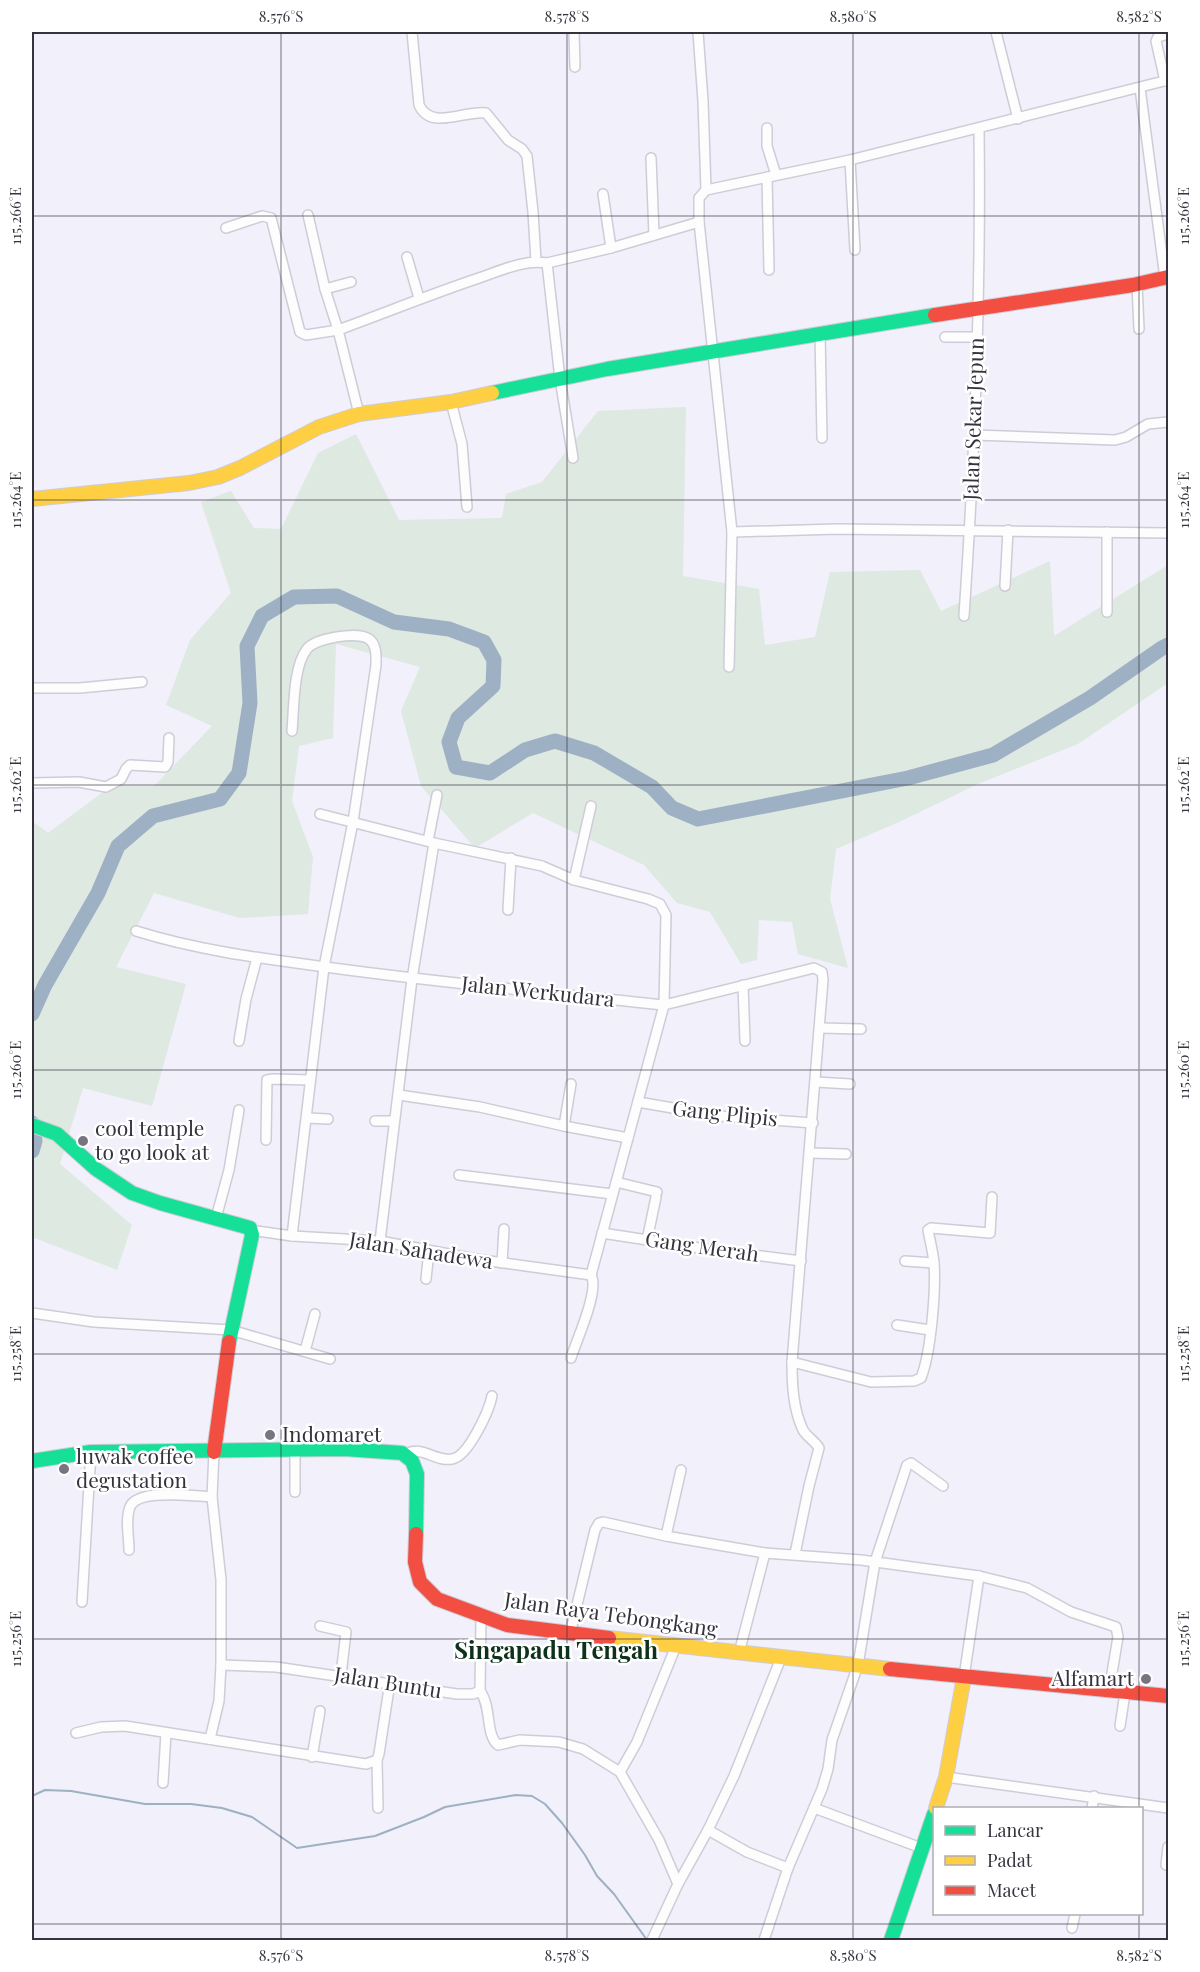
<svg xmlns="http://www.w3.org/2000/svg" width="1200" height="1972" font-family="'Playfair Display',serif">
<rect width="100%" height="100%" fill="#f2f0fa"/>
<path fill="#dde9e1" d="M 686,407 L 683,576 L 759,589 L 765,645 L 815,637 L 830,572 L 920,570 L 941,611 L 1050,561 L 1054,636 L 1168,565 L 1168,683 L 1078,744 L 978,784 L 899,822 L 836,849 L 830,899 L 848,968 L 798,954 L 792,922 L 759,920 L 757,960 L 741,964 L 710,912 L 677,903 L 644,865 L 533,813 L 475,848 L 421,786 L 401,711 L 420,667 L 336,644 L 333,738 L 299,746 L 292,801 L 313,857 L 308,914 L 240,918 L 154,893 L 116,967 L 186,984 L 152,1106 L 83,1088 L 60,1164 L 132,1225 L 117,1270 L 32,1237 L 32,821 L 48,833 L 111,786 L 154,786 L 212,726 L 166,705 L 190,640 L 231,593 L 201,502 L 231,491 L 254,528 L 281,529 L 318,453 L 356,434 L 399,520 L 502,518 L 506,494 L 542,482 L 598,411 Z"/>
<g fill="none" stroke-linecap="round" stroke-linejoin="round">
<path stroke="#9eb0c3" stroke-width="2" d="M 32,1796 L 45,1790 L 71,1791 L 145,1804 L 191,1804 L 222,1808 L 252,1817 L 297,1848 L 375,1836 L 424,1817 L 445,1807 L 516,1795 L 532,1796 L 545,1804 L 562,1823 L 585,1855 L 597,1876 L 614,1894 L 647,1940"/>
<g stroke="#9eb0c3" stroke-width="15">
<path d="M 32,1014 L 45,985 L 98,893 L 118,846 L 153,816 L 220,799 L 239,773 L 250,703 L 247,646 L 262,616 L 294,597 L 337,596 L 394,622 L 449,629 L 484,642 L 494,660 L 493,686 L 458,718 L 449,742 L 456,767 L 490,773 L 525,750 L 555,741 L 594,753 L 652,787 L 672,808 L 698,819 L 908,778 L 993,755 L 1090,698 L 1162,648 L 1168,645"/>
<path d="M 32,1123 L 35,1141 L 32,1151"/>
</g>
<defs>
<g id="street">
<path d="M 412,32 L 419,105 C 431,131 464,110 486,113 L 508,140 L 522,149 L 527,156 L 533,212 L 536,261"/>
<path d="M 574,32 L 575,67"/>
<path d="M 698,32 L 703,101 L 706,190"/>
<path d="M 996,32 L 1018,119"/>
<path d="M 1165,81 L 1156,41 L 1158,37 L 1168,34"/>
<path d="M 1140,88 L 1165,278"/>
<path d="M 767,128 L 767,146 L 776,175"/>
<path d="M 651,158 L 654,235"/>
<path d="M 850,160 L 855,250"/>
<path d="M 767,177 L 769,270"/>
<path d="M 603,194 L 611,248"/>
<path d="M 699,222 L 732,532 L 729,667"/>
<path d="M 226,228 L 262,216 L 271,218 L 300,332 L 306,335 L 338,330 L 325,289 L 308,215"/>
<path d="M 407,257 L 419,298"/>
<path d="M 547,263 L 560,379 L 573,458"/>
<path d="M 1137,284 L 1139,329"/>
<path d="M 325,289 L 351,282"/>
<path d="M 820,333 L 822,438"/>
<path d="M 945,337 L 977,337"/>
<path d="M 451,402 L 462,444 L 467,507"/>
<path d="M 359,414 L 338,330 C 385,313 431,294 479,278 C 500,271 524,259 547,263 L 611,248 L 699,222 L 699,198 L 706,190 L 850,160 L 1168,80"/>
<path d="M 974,435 L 1115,440 L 1126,437 L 1148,424 L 1168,422"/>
<path d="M 732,532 L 837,529 L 1168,533"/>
<path d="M 1107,532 L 1107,612"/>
<path d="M 1005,586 L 1008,530"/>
<path d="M 964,616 C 975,454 981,291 979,129"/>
<path d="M 32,688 L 80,688 L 142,682"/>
<path d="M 292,731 C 294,709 293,666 307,649 C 315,638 358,631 369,639 C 377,645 376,656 376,665 L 353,822 L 324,967 L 292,1236"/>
<path d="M 32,783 L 79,782 L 106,787 L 121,779 L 126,769 L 130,765 L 165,767 L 168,762 L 169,738"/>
<path d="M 320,814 L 434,843 L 412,979 L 380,1241"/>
<path d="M 428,841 L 437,795"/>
<path d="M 574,880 L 591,806"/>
<path d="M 508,910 L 511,858"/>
<path d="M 136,931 C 200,951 266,959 333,968 C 443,983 553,993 664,1005 L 666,915 L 660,904 L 648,899 L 574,880 L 542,866 L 434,843"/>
<path d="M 743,985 L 745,1041"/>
<path d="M 820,1028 L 861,1029"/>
<path d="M 239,1041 L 246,999 L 257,958"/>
<path d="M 816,1082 L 850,1084"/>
<path d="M 399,1095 L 480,1107 L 564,1126 L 628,1138"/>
<path d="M 638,1102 L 719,1116 L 813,1123"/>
<path d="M 307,1118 L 328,1119"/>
<path d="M 375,1121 L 394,1121"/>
<path d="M 564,1126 L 571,1084"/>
<path d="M 266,1140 L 267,1080 L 273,1079 L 310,1080"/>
<path d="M 810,1153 L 846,1154"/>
<path d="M 459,1175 L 612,1194"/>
<path d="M 616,1182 L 657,1192"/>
<path d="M 216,1218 L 229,1170 L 239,1110"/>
<path d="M 251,1230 L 292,1236 L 380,1241 L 475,1259 L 591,1275"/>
<path d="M 602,1233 L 706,1249 L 801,1261"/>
<path d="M 647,1240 L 656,1197"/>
<path d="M 905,1261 L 934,1263"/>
<path d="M 502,1263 L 504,1229"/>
<path d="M 591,1275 L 664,1005 L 814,968 L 822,972 L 823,980 L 792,1362 L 871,1382 L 914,1381 L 921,1378 C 931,1352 936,1291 934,1263 C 933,1252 930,1241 928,1230 L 931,1228 L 990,1233 L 992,1197"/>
<path d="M 426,1279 L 429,1251"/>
<path d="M 32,1313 L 94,1322 L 231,1330 L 330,1359"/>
<path d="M 897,1325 L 930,1330"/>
<path d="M 305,1351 L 315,1314"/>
<path d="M 571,1358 C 576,1341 600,1290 591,1275"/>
<path d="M 792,1362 C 792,1384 793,1409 803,1430 C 807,1437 815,1441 819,1448 L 809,1486 L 795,1554"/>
<path d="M 295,1450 L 295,1492"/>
<path d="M 406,1454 C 422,1445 435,1462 452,1459 C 468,1457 489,1411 492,1396"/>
<path d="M 666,1536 L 681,1470"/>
<path d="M 129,1550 C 129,1537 125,1519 130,1507 C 137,1488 195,1496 212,1497"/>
<path d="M 82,1602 L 91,1452"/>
<path d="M 320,1626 L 346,1632 L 341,1675"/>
<path d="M 570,1634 L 595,1530 L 599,1523 L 603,1522 L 666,1536 L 765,1553 L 861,1560 L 979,1576 L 1027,1588 L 1071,1612 L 1116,1627 L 1118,1637 L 1109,1691"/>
<path d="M 739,1653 L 765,1553"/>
<path d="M 221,1665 L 276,1667 L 457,1694 L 473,1694 L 480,1691"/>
<path d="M 964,1677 L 979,1576"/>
<path d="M 480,1691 C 492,1707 485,1734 498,1745 L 520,1740 L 559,1742 L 583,1749 L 620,1772 L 659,1840 L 678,1884 L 708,1830 L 734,1776 L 781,1658"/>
<path d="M 480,1691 L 481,1617"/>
<path d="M 1120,1726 L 1125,1693"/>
<path d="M 76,1733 L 101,1727 L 125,1726 L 366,1764 L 377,1760 L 379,1754 L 390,1682"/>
<path d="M 210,1739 L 219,1701 L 221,1665 L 221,1580 L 212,1497 L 214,1452"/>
<path d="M 312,1757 L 320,1711"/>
<path d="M 377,1760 L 378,1808"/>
<path d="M 620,1772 L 637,1742 L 676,1646"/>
<path d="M 946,1777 L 1168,1808"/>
<path d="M 163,1783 L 166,1733"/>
<path d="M 814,1808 L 924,1849"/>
<path d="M 1092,1808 L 1094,1796"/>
<path d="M 708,1830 L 747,1852 L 788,1868"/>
<path d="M 1166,1865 L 1168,1847"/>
<path d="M 1072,1928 L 1075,1914"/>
<path d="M 652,1940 L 678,1884"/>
<path d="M 764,1940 L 788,1868 L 822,1789 L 828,1769 L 832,1740 L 858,1665 L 875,1562 L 907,1465 L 911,1463 L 943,1486"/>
</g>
<g id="fast">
<path d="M 492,393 L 607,369 L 935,315"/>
<path d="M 32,1125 L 57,1134 L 96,1169 L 132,1193 L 160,1203 L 250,1228 L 252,1235 L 229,1342"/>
<path d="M 32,1461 L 91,1452 L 344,1449 L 402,1453 L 412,1461 L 417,1474 L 416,1534"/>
<path d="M 891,1940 L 934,1814"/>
</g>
<g id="slow">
<path d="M 32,499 L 189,483 L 218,477 L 240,468 L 319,427 L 359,414 L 451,402 L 492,393"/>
<path d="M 609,1638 L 890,1669"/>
<path d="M 936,1808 L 946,1777 L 964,1677"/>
</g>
<g id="jam">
<path d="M 935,315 L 1133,285 L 1168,277"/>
<path d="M 214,1452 L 229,1342"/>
<path d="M 416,1534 L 415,1562 L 420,1582 L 437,1599 L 507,1625 L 609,1638"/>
<path d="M 890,1669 L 1168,1696"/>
</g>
</defs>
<use href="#street" stroke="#ceccd6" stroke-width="12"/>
<use href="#fast" stroke="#ceccd6" stroke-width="16"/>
<use href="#slow" stroke="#ceccd6" stroke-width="16"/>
<use href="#jam" stroke="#ceccd6" stroke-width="16"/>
<use href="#street" stroke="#fdfdfe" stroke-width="9"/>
<use href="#fast" stroke="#16e098" stroke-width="14"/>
<use href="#slow" stroke="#ffcf43" stroke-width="14"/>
<use href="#jam" stroke="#f24e42" stroke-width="14"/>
</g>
<path fill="none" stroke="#36333e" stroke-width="1.5" stroke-opacity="0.45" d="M 281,32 L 281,1940M 567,32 L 567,1940M 853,32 L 853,1940M 1139,32 L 1139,1808M 32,216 L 1168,216M 32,500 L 1168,500M 32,785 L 1168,785M 32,1070 L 1168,1070M 32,1354 L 1168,1354M 32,1639 L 1168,1639M 1139,1914 L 1139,1940M 32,1924 L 1168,1924"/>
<g fill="#787580" stroke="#fff" stroke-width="2">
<circle cx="83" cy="1141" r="6"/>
<circle cx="270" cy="1435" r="6"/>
<circle cx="64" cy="1469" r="6"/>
<circle cx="1146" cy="1679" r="6"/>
</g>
<g text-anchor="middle" stroke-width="5" stroke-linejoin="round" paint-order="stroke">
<g font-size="21" fill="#36333e" stroke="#fff">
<text transform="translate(974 419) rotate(-88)" y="7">Jalan Sekar Jepun</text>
<text transform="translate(538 992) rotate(6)" y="7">Jalan Werkudara</text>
<text transform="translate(725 1114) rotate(6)" y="7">Gang Plipis</text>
<text transform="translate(702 1247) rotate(8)" y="7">Gang Merah</text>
<text transform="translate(421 1251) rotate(9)" y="7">Jalan Sahadewa</text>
<text transform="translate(611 1615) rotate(8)" y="7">Jalan Raya Tebongkang</text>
<text transform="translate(388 1683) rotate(9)" y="7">Jalan Buntu</text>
</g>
<g font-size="21" fill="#36333e" stroke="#fff" text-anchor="start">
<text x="95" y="1136">cool temple<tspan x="95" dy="24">to go look at</tspan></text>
<text x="282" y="1442">Indomaret</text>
<text x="76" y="1464">luwak coffee<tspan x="76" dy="24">degustation</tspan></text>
<text x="1134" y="1686" text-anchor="end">Alfamart</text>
</g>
<g font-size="24" font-weight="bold" fill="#0d311a" stroke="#fff">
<text x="556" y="1659">Singapadu Tengah</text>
</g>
</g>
<rect width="1200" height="1972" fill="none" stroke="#ffffff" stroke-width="66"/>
<rect x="933" y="1807" width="210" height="108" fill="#ffffff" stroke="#afadb2" stroke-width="1.5"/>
<rect x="945" y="1826" width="30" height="9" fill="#16e098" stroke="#afadb2" stroke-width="1.5"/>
<text x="987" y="1837" font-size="18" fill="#36333e">Lancar</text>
<rect x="945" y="1856" width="30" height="9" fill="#ffcf43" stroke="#afadb2" stroke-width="1.5"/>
<text x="987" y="1867" font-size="18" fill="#36333e">Padat</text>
<rect x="945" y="1886" width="30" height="9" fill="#f24e42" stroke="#afadb2" stroke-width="1.5"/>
<text x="987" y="1897" font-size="18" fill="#36333e">Macet</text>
<rect x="33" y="33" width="1134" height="1906" fill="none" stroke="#36333e" stroke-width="2"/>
<g font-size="15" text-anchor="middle" fill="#36333e">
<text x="281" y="22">8.576°S</text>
<text x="567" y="22">8.578°S</text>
<text x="853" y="22">8.580°S</text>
<text x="1139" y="22">8.582°S</text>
<text transform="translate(1184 216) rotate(-90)" y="5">115.266°E</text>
<text transform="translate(16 216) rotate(-90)" y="5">115.266°E</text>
<text transform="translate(1184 500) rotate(-90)" y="5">115.264°E</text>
<text transform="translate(16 500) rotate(-90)" y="5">115.264°E</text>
<text transform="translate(1184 785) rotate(-90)" y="5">115.262°E</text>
<text transform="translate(16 785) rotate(-90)" y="5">115.262°E</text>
<text transform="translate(1184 1070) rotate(-90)" y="5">115.260°E</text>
<text transform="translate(16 1070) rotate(-90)" y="5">115.260°E</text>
<text transform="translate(1184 1354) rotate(-90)" y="5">115.258°E</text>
<text transform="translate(16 1354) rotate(-90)" y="5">115.258°E</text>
<text transform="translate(1184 1639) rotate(-90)" y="5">115.256°E</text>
<text transform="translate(16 1639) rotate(-90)" y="5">115.256°E</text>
<text x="281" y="1961">8.576°S</text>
<text x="567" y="1961">8.578°S</text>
<text x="853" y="1961">8.580°S</text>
<text x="1139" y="1961">8.582°S</text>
</g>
</svg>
